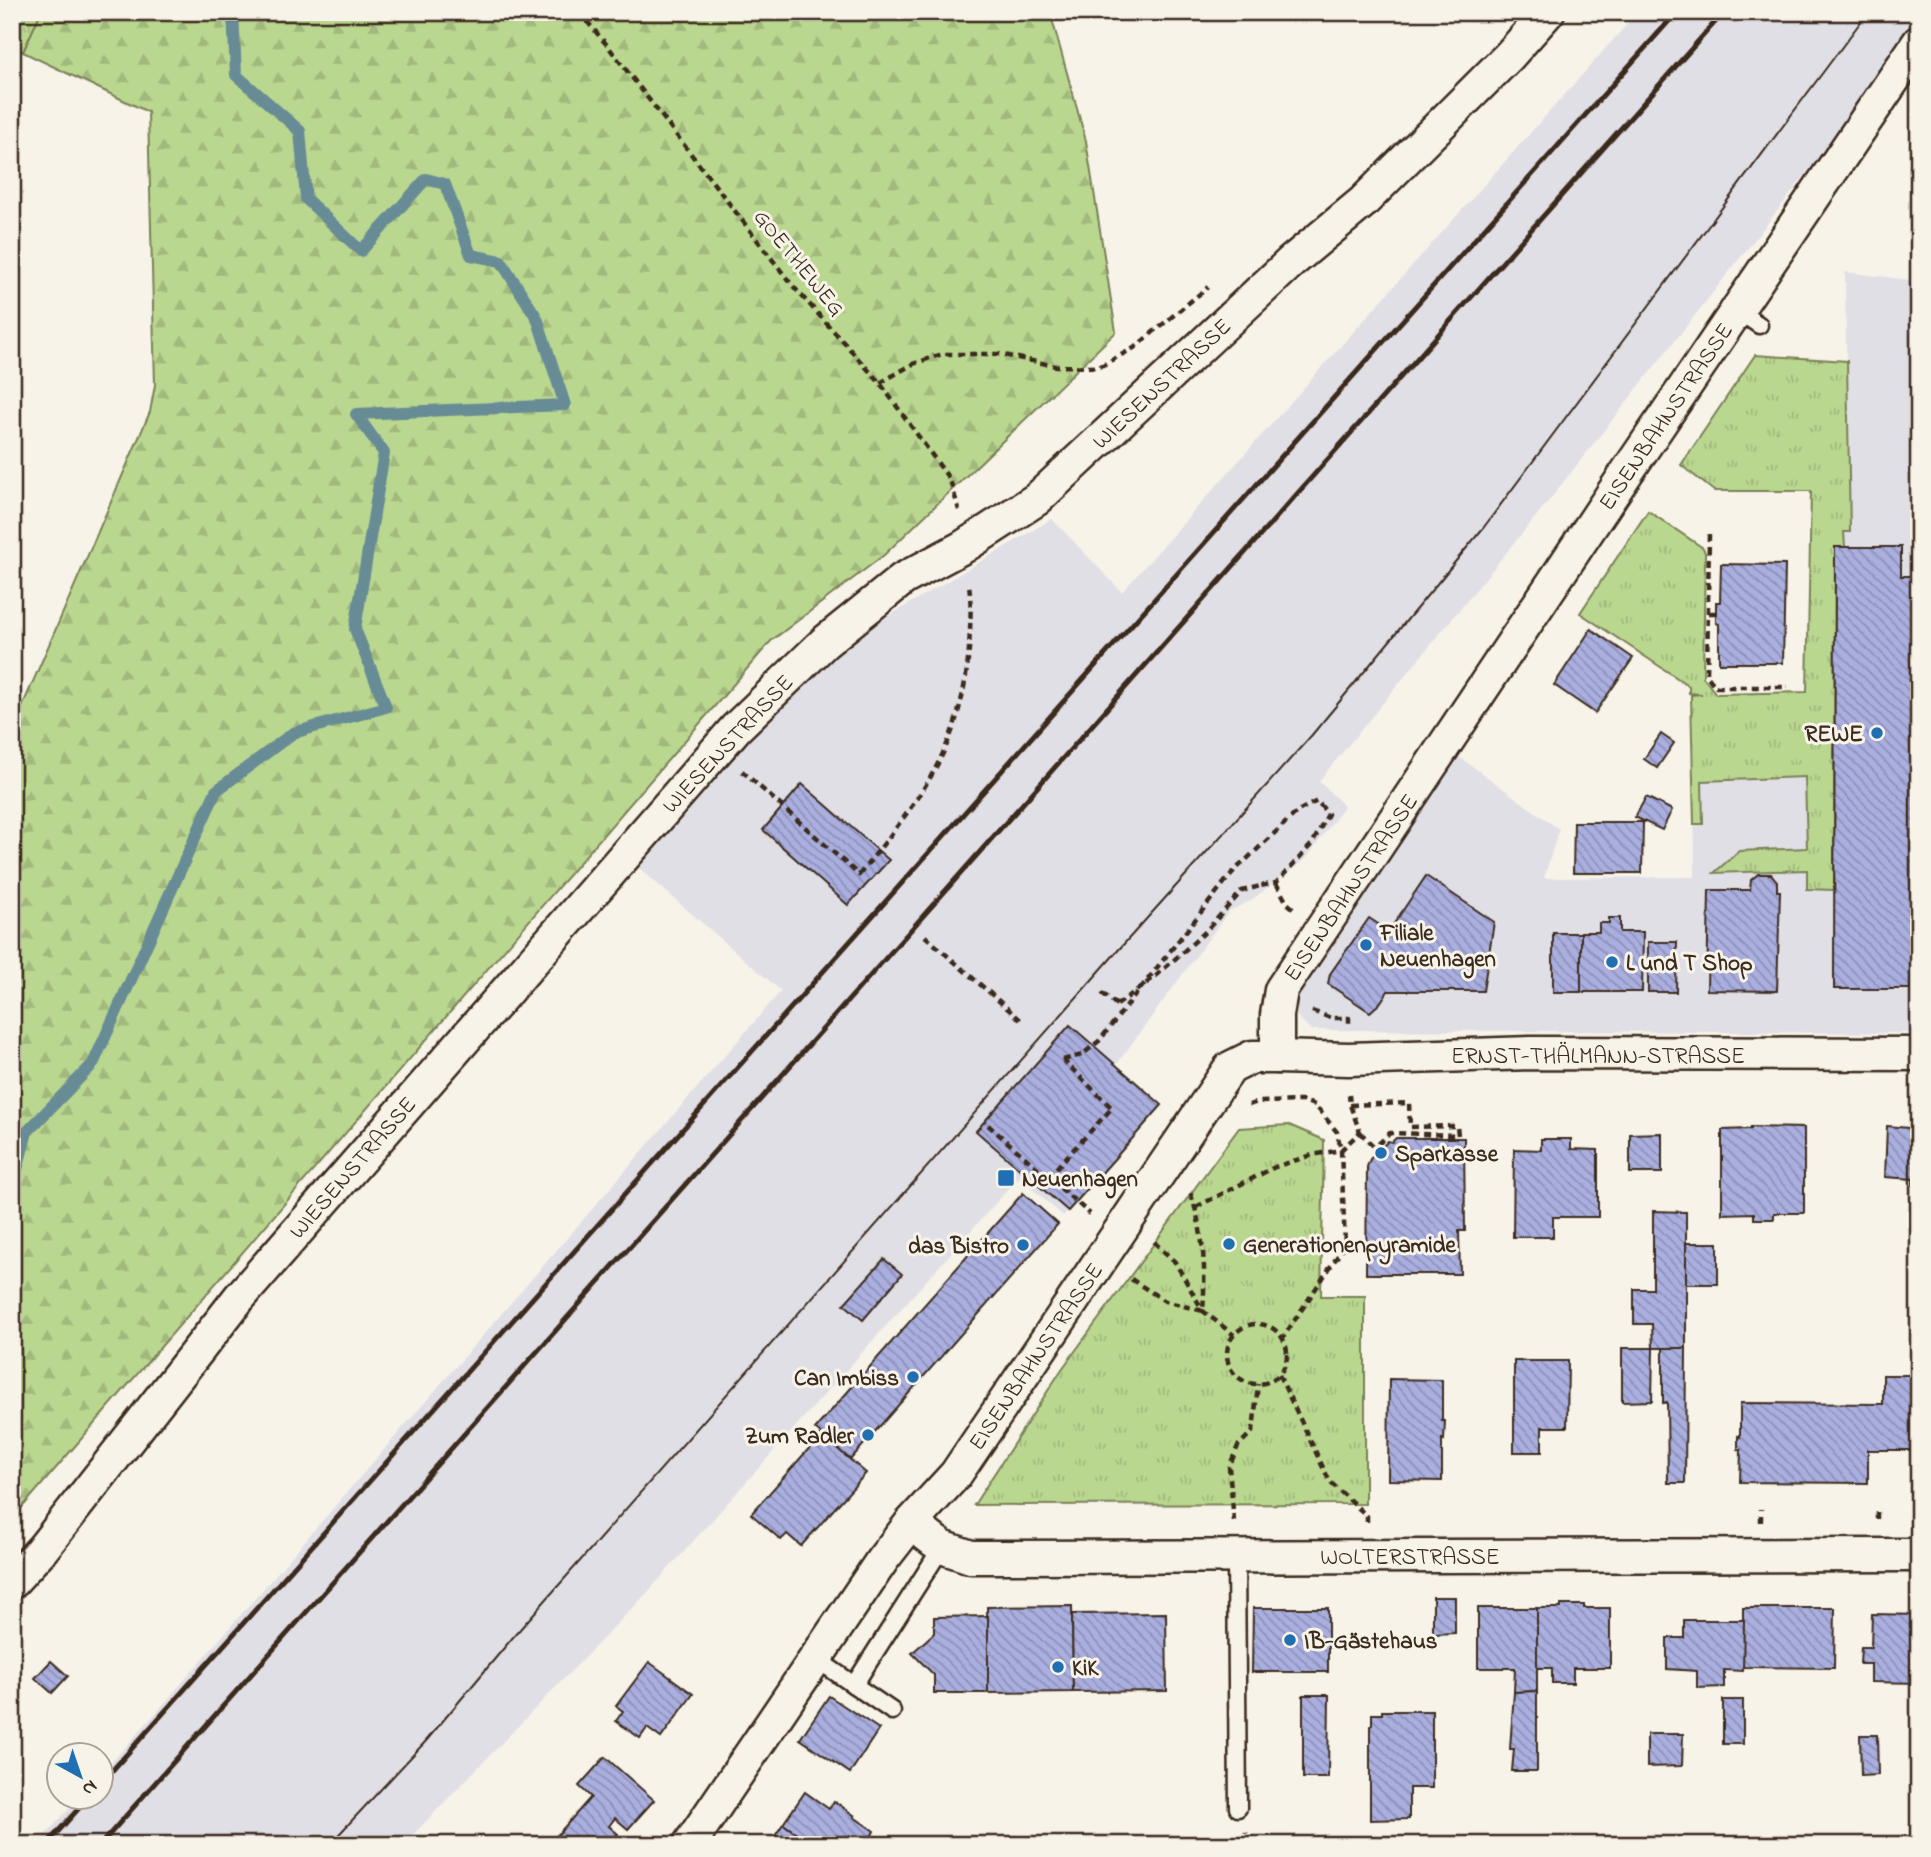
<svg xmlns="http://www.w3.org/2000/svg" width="1931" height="1857" font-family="'Indie Flower',sans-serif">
<defs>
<pattern id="grass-tufts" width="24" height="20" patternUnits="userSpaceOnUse" patternTransform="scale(1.75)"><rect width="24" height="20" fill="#bad790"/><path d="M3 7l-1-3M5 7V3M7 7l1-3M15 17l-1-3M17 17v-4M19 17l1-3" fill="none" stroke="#a1b97c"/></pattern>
<pattern id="forest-firs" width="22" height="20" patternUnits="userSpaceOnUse" patternTransform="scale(1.75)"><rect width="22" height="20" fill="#bad790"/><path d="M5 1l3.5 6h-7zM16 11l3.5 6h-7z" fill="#a1b97c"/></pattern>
<pattern id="building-back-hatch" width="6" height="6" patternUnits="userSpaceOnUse" patternTransform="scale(1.75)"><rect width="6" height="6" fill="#aaafe0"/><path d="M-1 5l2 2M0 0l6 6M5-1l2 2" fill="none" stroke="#8c8fb5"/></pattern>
</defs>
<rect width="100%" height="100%" fill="#f7f3e8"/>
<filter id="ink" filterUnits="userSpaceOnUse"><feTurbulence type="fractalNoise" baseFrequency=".0143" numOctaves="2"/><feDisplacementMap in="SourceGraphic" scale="14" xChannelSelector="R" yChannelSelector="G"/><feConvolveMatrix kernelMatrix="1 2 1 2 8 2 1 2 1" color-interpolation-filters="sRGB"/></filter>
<g filter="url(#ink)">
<g fill="#e0dfe6">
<path d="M 1638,12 L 1919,12 L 1919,31 L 1547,503 L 1319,781 L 1344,806 L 1307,858 L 1250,901 L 1229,911 L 1117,1064 L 1162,1105 L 1063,1216 L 1019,1177 L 646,1594 L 403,1845 L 36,1845 L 79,1798 L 102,1798 L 102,1773 L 155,1714 L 781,991 L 632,862 L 739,747 L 853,637 L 1052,519 L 1122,592 Z"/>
<path d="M 1845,272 L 1919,281 L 1919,1033 L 1311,1030 L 1297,1016 L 1292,1003 L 1295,988 L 1451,751 L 1559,829 L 1544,878 L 1695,877 L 1694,781 L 1807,692 L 1811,491 L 1848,490 Z"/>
</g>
<g fill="url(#grass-tufts)" stroke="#7a8057" stroke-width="2">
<path d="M 12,12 L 41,12 L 23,52 L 12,47 Z"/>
<path d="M 1755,355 L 1847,361 L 1850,532 L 1844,532 L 1845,547 L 1835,547 L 1834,890 L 1807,889 L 1807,870 L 1714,873 L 1739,851 L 1807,848 L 1805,777 L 1702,781 L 1703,824 L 1694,824 L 1691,695 L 1702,694 L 1689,693 L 1689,686 L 1580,613 L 1648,511 L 1703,548 L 1705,553 L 1703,677 L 1716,694 L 1807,692 L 1811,491 L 1714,491 L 1681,465 Z"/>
<path d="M 1289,1125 L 1324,1140 L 1321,1296 L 1365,1296 L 1365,1504 L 974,1505 L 1062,1369 L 1239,1128 Z"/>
</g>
<path fill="url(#forest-firs)" stroke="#7a8057" stroke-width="2" d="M 41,12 L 1050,12 L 1086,141 L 1116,332 L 884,555 L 771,641 L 12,1519 L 12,730 L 150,412 L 155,385 L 148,112 L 23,52 Z"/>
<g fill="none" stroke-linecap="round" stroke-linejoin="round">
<path stroke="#678c95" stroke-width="12" d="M 12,1188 L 27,1132 L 93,1064 L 216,791 L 293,733 L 386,707 L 355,629 L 384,453 L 356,414 L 565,405 L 537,318 L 501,261 L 471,255 L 445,184 L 426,179 L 361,251 L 306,199 L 300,131 L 236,75 L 233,12"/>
</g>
<g fill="url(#building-back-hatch)" stroke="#3b2a1e" stroke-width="2">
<path d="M 1835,547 L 1901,547 L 1901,576 L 1919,576 L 1919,989 L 1834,989 Z"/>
<path d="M 1721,564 L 1785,565 L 1783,663 L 1719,663 L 1719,624 L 1716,623 L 1716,602 L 1720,602 Z"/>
<path d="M 1591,629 L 1633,658 L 1595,713 L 1554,685 Z"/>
<path d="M 1661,734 L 1674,743 L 1657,768 L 1644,759 Z"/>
<path d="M 802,784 L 889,860 L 848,905 L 763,830 Z"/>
<path d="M 1646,797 L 1672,810 L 1662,830 L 1635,817 Z"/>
<path d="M 1574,822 L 1643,822 L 1642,873 L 1573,873 Z"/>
<path d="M 1758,874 L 1771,874 L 1777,881 L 1777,891 L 1780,891 L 1777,991 L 1707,990 L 1709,890 L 1750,890 L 1751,880 Z"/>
<path d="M 1426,876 L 1494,922 L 1483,991 L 1388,991 L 1380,1003 L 1370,1012 L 1328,984 L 1330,974 L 1369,918 L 1389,931 Z"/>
<path d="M 1609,918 L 1620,918 L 1620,932 L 1643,932 L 1642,992 L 1581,992 L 1581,932 L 1599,932 L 1599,923 L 1609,923 Z"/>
<rect x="1553" y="933" width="28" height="59"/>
<path d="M 1648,942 L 1677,942 L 1676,992 L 1648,992 Z"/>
<path d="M 1070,1025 L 1162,1105 L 1068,1211 L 976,1131 Z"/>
<path d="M 1887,1126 L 1919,1129 L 1919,1192 L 1913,1192 L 1913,1179 L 1885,1177 Z"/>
<path d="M 1751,1127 L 1804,1128 L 1804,1213 L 1774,1213 L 1774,1219 L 1754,1219 L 1754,1213 L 1722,1214 L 1722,1130 L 1751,1129 Z"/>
<path d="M 1662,1133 L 1662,1173 L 1630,1173 L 1630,1134 Z"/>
<path d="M 1396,1138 L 1464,1138 L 1465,1231 L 1459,1231 L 1460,1274 L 1366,1274 L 1367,1167 L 1370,1159 L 1388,1141 L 1392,1142 Z"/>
<path d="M 1541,1139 L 1571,1139 L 1571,1149 L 1598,1150 L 1598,1217 L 1553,1217 L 1553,1237 L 1513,1237 L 1514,1149 L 1541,1150 Z"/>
<path d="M 1023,1193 L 1058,1224 L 850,1460 L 815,1429 Z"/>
<path d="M 1653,1211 L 1686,1212 L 1686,1348 L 1653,1348 L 1652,1324 L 1634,1324 L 1634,1289 L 1653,1289 Z"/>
<rect x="1686" y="1243" width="32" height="41"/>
<path d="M 884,1259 L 902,1274 L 863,1320 L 844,1304 Z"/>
<path d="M 1622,1348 L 1653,1348 L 1652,1401 L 1622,1402 Z"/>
<path d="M 1663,1348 L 1686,1348 L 1685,1483 L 1668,1483 L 1667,1402 L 1663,1403 Z"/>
<path d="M 1514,1361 L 1568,1361 L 1567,1427 L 1542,1427 L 1542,1452 L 1514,1452 Z"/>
<path d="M 1883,1375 L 1919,1375 L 1919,1450 L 1868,1450 L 1868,1483 L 1740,1482 L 1741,1450 L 1738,1449 L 1738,1436 L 1740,1437 L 1740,1403 L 1883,1404 Z"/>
<path d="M 1389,1379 L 1442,1380 L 1442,1421 L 1445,1421 L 1444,1440 L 1442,1439 L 1442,1481 L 1388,1480 Z"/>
<path d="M 821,1435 L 866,1473 L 801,1546 L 787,1534 L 781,1540 L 751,1514 Z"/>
<path d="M 1433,1597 L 1455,1597 L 1455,1633 L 1433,1634 Z"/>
<path d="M 1561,1605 L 1584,1605 L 1584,1608 L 1610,1608 L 1610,1668 L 1573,1668 L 1573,1683 L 1552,1683 L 1552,1668 L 1537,1668 L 1537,1608 L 1561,1608 Z"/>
<path d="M 1072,1606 L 1073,1692 L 988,1693 L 987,1607 Z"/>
<path d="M 1253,1608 L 1328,1608 L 1328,1672 L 1252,1672 Z"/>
<path d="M 1478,1608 L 1537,1608 L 1537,1691 L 1514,1692 L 1515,1668 L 1478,1668 Z"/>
<path d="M 1743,1608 L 1835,1608 L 1834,1668 L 1743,1667 Z"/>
<path d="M 1166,1613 L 1167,1691 L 1073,1692 L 1072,1614 Z"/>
<path d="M 1872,1614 L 1919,1615 L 1919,1683 L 1871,1682 L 1871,1664 L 1860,1664 L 1861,1647 L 1871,1647 Z"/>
<path d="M 988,1616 L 988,1693 L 934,1693 L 934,1675 L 912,1653 L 934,1633 L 934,1617 Z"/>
<path d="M 1684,1620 L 1744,1620 L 1743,1671 L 1724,1670 L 1724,1687 L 1697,1688 L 1697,1671 L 1667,1669 L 1667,1638 L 1684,1638 Z"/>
<path d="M 51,1661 L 68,1676 L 52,1693 L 35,1678 Z"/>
<path d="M 649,1662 L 693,1694 L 661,1738 L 647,1728 L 640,1738 L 616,1721 L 623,1711 L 616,1706 Z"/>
<path d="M 1537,1691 L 1537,1771 L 1512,1771 L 1514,1749 L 1510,1749 L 1514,1692 Z"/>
<path d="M 1303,1695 L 1329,1695 L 1328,1778 L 1303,1778 Z"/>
<path d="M 829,1696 L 879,1729 L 850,1773 L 800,1739 Z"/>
<rect x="1723" y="1700" width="20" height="44"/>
<path d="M 1382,1711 L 1432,1711 L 1432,1788 L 1409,1788 L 1409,1819 L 1370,1820 L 1370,1726 L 1372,1725 L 1372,1714 L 1382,1714 Z"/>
<path d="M 1647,1734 L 1683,1734 L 1682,1766 L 1647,1767 Z"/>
<path d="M 1860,1735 L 1877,1735 L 1878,1775 L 1861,1776 Z"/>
<path d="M 605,1757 L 654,1800 L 628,1829 L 615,1818 L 609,1826 L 618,1834 L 609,1845 L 559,1845 L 553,1840 L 591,1797 L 579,1786 Z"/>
<path d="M 805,1792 L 829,1809 L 834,1801 L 855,1816 L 854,1817 L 874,1831 L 871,1837 L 882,1845 L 814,1845 L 783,1824 Z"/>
<path d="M 783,1824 L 814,1845 L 769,1845 Z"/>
</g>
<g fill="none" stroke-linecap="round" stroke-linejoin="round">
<defs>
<g id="service">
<path d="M 1737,310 L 1759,325"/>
<path d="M 1236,1557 L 1238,1808"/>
<path d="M 815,1658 L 854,1685"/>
<path d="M 892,1711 L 854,1685 L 942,1547"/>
</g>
<g id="minor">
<path d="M 1277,1057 L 1277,1015 L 1281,990 L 1623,478 L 1919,42"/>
<path d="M 911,1523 L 942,1547 L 971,1557 L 1919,1555"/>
<path d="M 12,1582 L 44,1547 L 239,1298 L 736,728 L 825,642 L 903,579 L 963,547 L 1037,499 L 1291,262 L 1363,202 L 1509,56 L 1548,12"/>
<path d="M 689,1845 L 883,1559 L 911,1523 L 956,1474 L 1230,1068 L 1252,1057 L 1277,1057 L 1349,1059 L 1531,1053 L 1919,1054"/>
</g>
</defs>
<use href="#service" stroke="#3b2a1e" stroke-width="21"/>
<use href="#minor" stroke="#3b2a1e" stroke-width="37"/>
<g stroke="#3b2a1e" stroke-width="4.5" stroke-dasharray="7 5" stroke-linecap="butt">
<path d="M 579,12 L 607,45 L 792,285 L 880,383 L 950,480 L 959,510"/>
<path d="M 880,383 L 913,364 L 942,354 L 999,354 L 1056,366 L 1099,367 L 1134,348 L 1208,287"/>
<path d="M 1709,534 L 1707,676 L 1716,687 L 1788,687"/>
<path d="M 1708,613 L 1716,613"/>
<path d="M 742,771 L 859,875 C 919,799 961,751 969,649 C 970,628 972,606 969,585"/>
<path d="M 1276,883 L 1287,903 L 1293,908"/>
<path d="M 925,936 L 1023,1022"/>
<path d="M 1102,993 L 1117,1005"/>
<path d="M 1312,1011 L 1331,1018 L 1349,1018 L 1349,1023"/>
<path d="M 1063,1060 L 1082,1055 L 1099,1041 L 1232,873 L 1298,811 L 1317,801 L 1328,814 L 1312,844 L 1276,883 L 1260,886"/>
<path d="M 1249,1105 L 1257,1102 L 1302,1101 L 1315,1105 L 1337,1132 L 1341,1150 L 1345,1245 L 1282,1339"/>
<path d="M 1350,1105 L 1409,1103 L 1410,1127 L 1457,1126 L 1458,1135 L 1390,1133 L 1375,1147"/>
<path d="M 988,1125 L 1090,1214"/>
<path d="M 1360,1132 L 1378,1151"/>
<path d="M 1048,1177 L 1112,1108 L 1063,1060"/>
<path d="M 1196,1207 L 1275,1167 L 1312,1155 L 1341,1150 L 1360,1132 L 1350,1105 L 1349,1095"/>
<path d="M 1154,1242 L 1175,1262 L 1203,1311 L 1234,1335"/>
<path d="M 1131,1279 L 1165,1301 L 1203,1311 C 1206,1270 1204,1231 1190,1192"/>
<circle cx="1257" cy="1354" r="30"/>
<path d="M 1279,1375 L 1330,1482 L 1367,1516 L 1367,1522"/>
<path d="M 1877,1519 L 1877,1509"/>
<path d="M 1234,1521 L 1229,1467 L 1238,1446 L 1253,1431 L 1258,1384"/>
<path d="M 1761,1522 L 1761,1509"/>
<path d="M 1245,1845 L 1246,1832"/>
</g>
<use href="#service" stroke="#f7f3e8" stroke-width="16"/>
<use href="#minor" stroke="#f7f3e8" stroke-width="32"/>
<path stroke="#3b2a1e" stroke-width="2" d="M 329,1845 L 426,1741 L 514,1636 L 1113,956 L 1311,736 L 1484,527 L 1868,12"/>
<g stroke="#3b2a1e" stroke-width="5">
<path d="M 102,1782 L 1677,12"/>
<path d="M 46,1845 L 88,1798"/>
<path d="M 100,1845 L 1724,12"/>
</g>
<path stroke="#3b2a1e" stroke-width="4.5" stroke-dasharray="7 5" stroke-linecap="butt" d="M 1117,1005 L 1156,976 L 1204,933 L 1242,891 L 1260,886"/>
</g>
</g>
<g fill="#1f6fb2" stroke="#f7f3e8" stroke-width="2.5">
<circle cx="1877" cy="733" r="7"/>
<circle cx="1366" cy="945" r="7"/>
<circle cx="1612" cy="962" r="7"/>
<circle cx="1381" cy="1153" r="7"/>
<rect x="997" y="1169" width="18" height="18" rx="3.5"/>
<circle cx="1229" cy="1244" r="7"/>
<circle cx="1023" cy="1245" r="7"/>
<circle cx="913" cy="1377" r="7"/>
<circle cx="868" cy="1435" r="7"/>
<circle cx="1290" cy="1640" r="7"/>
<circle cx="1058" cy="1667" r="7"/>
</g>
<g text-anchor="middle" stroke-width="6" stroke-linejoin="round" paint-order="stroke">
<g font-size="23" fill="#3b2a1e" stroke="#f7f3e8">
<text transform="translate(800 262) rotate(51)" y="8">GOETHEWEG</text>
<text transform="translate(1161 383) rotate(-43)" y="8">WIESENSTRASSE</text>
<text transform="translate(1665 416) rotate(-56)" y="8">EISENBAHNSTRASSE</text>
<text transform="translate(727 743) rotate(-47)" y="8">WIESENSTRASSE</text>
<text transform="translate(1350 887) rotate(-56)" y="8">EISENBAHNSTRASSE</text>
<text x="1598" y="1063">ERNST-THÄLMANN-STRASSE</text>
<text transform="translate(352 1167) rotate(-49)" y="8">WIESENSTRASSE</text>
<text transform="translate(1035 1356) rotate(-56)" y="8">EISENBAHNSTRASSE</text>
<text x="1410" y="1564">WOLTERSTRASSE</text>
</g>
<g font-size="23" font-weight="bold" fill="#3b2a1e" stroke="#f7f3e8" text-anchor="start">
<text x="1863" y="741" text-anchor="end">REWE</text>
<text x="1380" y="940">Filiale<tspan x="1380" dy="26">Neuenhagen</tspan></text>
<text x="1626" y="970">L und T Shop</text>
<text x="1395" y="1161">Sparkasse</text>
<text x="1022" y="1186">Neuenhagen</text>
<text x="1243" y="1252">Generationenpyramide</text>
<text x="1009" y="1253" text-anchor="end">das Bistro</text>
<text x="899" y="1385" text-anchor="end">Can Imbiss</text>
<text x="854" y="1443" text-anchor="end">Zum Radler</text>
<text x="1304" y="1648">IB-Gästehaus</text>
<text x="1072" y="1675">KiK</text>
</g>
</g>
<rect width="1931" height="1857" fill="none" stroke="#f7f3e8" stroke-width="42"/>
<rect x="21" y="21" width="1889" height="1815" fill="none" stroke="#3b2a1e" stroke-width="2.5" filter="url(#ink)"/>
<g transform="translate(80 1776) rotate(140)"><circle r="33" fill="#f7f3e8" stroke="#aca397" stroke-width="2"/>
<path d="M0-5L12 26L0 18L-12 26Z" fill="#1f6fb2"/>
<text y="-10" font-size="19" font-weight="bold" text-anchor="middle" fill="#3b2a1e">N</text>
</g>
</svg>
